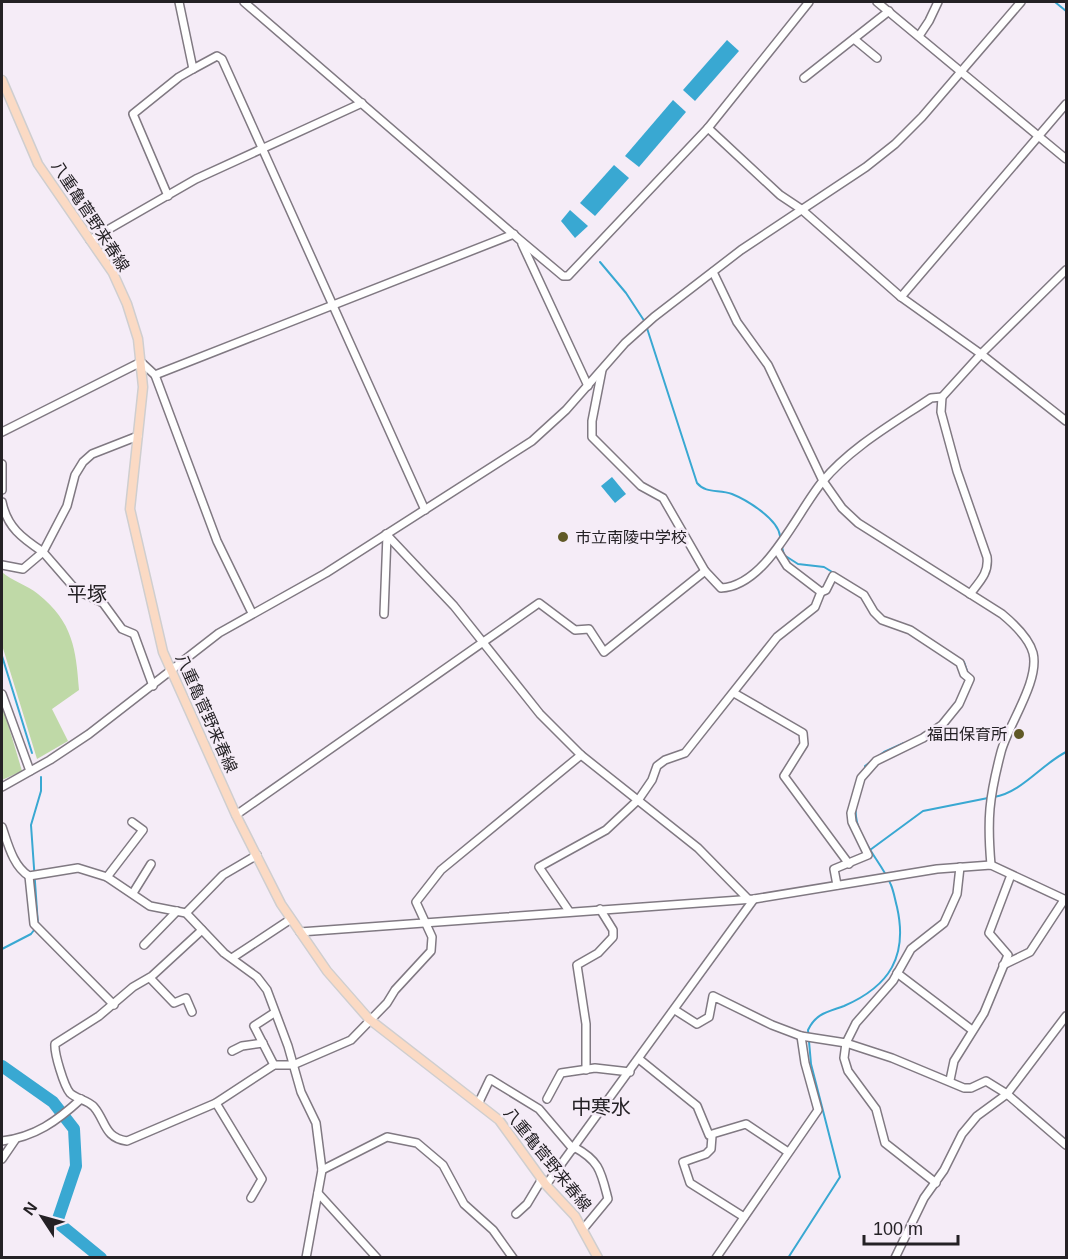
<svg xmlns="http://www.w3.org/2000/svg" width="1068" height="1259" font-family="Arial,'Noto Sans JP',sans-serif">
<rect width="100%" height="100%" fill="#f5ecf7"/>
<g fill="#bfd9a7">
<path d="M 2,572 C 12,581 27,585 38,594 C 73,622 76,649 79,690 L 52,709 L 68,741 L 37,759 L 2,645 Z"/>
<path d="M 2,704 L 22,771 L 2,780 Z"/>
</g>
<g fill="#39a8d2">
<path d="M 727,40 L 739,51 L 695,101 L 683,90 Z"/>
<path d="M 673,100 L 686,112 L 639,167 L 625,156 Z"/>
<path d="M 614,165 L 629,178 L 595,216 L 580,203 Z"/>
<path d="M 570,210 L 588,226 L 575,238 L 561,221 Z"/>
<path d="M 612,477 L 626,494 L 615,503 L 601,486 Z"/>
</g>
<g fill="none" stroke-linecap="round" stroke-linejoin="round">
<g stroke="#39a8d2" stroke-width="2">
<path d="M 1055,2 L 1066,11"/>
<path d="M 600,262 L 626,293 L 645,322 L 697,483 C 706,494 719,489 732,494 C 747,500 778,519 780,536"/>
<path d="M 782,547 L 784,555 L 798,564 L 824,567 L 867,593"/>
<path d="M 949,652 L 964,662 L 968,674"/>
<path d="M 2,656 L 32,753"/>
<path d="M 865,771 L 865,766 L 884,752 L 904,743"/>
<path d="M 994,797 C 1021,793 1042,764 1066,752"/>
<path d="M 870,850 L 923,811 L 988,798"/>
<path d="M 2,949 L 31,934 L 38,925 L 31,825 L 41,791 L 41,777"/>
<path d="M 788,1258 L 840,1177 L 811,1064 L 808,1030 C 816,1013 828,1012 844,1006 C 890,986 908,956 897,907 C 895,900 894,892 891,885 C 881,860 852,835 856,806"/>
</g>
<path stroke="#39a8d2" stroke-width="12" d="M 2,1066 L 53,1102 L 74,1129 L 76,1166 L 57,1222 L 101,1258"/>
<defs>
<g id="minor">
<path d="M 179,2 L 193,69 L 217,56 L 222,59 L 425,510"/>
<path d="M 244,2 L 520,240 L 563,276 L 568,276 L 708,128 L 809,2"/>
<path d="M 877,2 L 1066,159"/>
<path d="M 919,36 L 929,21 L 938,2"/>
<path d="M 854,39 L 877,58"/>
<path d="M 804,78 L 889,11"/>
<path d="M 708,128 L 780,195 L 801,209 L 901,297 L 981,354 L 1066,421"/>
<path d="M 168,196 L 133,114 L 179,77 L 193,69"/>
<path d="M 90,240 L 196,179 L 362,103"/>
<path d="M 522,244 L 588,386"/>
<path d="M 713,272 L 737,322 L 768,365 L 823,481 L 842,508 L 858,523 L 1002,614 C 1014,624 1029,638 1033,653 C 1040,681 1008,725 1001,752 C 989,798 987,819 991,865"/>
<path d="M 901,297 L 1066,104"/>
<path d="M 602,370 L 592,421 L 592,437 L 641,486 L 663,498 L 705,571 L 721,588 C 766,586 796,514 822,482 C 851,447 894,423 931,398 L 942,397"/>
<path d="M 155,375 L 514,234"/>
<path d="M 2,432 L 141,362 L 155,375 L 217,541 L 252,613"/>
<path d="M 138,436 L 92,454 L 83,462 L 75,475 L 67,506 L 43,552 L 76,590 L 103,603 L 122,629 L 134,634 L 153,686"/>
<path d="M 2,464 L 2,490"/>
<path d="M 2,502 C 7,527 22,538 43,552 L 23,569 L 2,565"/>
<path d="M 386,534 L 454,606 L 540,714 L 581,755 L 698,848 L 748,899"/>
<path d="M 821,592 L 826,590 L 833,576 L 864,595 L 874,612 L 882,620 L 910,630 L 960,663 L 964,674 L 970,679 L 959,704 L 942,725 L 923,738 L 876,761 L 861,778 L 851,813 L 852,822 L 868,855 L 834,869 L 837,885"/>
<path d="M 970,594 C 980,581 989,573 987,557 L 957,471 L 941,412 L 942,397 L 981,354 L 1066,270"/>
<path d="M 384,614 L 387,535"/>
<path d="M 734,693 L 803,733 L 804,744 L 784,776 L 849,864"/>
<path d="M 2,694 L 30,771"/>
<path d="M 2,787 L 50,760 L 89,734 L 219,633 L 326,573 L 532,441 L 566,410 L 625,343 L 654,317 L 741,250 L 866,167 L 895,144 L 922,117 L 1021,2"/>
<path d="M 236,815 L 539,603 L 575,630 L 589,629 L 604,652 L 705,571"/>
<path d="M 2,827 C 8,844 13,866 29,876 L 78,868 L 107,877 L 150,906 L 186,913 L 224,953 L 257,977 L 267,990 L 288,1046 L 301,1092 L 316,1123 L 322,1170 L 306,1258"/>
<path d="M 29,876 L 34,924 L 114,1005"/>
<path d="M 107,877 L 143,830 L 132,822"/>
<path d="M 133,893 L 151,864"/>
<path d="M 569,911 L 539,867 L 606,830 L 639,799 L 652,780 L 657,766 L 665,760 L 685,753 L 777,637 L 815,607 L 821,592 L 787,566 L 777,550"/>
<path d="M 186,913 L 223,875 L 257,855"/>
<path d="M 202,930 L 152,976 L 133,987 L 99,1016 L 55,1044 C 54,1053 64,1086 70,1093 C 76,1099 88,1100 94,1107 C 106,1121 104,1138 127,1141 L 216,1103 L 274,1065 L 293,1065 L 351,1040 L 387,1003 L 395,990 L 431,951 L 432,937 L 416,902 L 441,870 L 581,755"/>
<path d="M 300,932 L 754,899 L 937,869 L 991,865 L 1066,900"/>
<path d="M 144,945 L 177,911"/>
<path d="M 232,958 L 291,919"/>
<path d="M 1003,965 L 1030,952 L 1064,900"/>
<path d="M 897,973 L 972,1030"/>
<path d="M 150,978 L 174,1003 L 186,998 L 192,1012"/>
<path d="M 675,1010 L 697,1024 L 709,1017 L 713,996 L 772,1025 L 801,1036 L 846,1043 L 892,1058 L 964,1088 L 971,1088 L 986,1081 L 1007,1094 L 1066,1145"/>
<path d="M 232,1051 L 242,1046 L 263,1043"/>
<path d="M 639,1059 L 697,1106 L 709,1135 L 746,1124 L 788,1152"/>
<path d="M 274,1065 L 254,1026 L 274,1013"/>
<path d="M 586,1070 L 586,1024 L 577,965 L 598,953 L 613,937 L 613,930 L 600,909"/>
<path d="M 950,1080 L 954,1061 L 984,1013 L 1008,955 L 989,933 L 1011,875"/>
<path d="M 547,1099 L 561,1073 L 595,1068 L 630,1072"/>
<path d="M 479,1102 L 490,1079 L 539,1109 L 573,1149"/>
<path d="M 216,1103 L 262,1179 L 251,1198"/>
<path d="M 712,1136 L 711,1149 L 706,1154 L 683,1162 L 690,1183 L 744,1217"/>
<path d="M 2,1141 C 35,1137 57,1121 81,1099"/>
<path d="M 574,1147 C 600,1161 601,1172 608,1199 L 584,1228"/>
<path d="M 2,1159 L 15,1140"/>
<path d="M 322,1170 L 387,1137 L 417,1143 L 443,1165 L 464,1204 L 493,1230 L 513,1258"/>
<path d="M 936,1183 L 885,1143 L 876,1109 L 848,1071 L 844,1058 L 846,1043 L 856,1023 L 893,981 L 911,949 L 944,923 L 957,894 L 960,867"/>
<path d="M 546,1185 L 754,899"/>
<path d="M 318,1193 L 377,1258"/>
<path d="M 516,1214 L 527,1204 L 542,1179"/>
<path d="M 716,1258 L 818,1110 L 805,1063 L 801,1036"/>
<path d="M 895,1258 L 924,1198 L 944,1170 L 962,1134 L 977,1116 L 1007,1094 L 1066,1016"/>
</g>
<path id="major" d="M 2,80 L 38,164 L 113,273 L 127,304 L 138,339 L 143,387 L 130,509 L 163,652 L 236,815 L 281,904 L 327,971 L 369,1019 L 499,1120 L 546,1185 L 575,1216 L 598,1258"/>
</defs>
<use href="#minor" stroke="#807982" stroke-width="10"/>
<use href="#major" stroke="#cfcecf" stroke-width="11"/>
<use href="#minor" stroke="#fff" stroke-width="7"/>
<use href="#major" stroke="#fbdac4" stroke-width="8"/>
</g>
<g fill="#605926" stroke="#f5ecf7" stroke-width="2">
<circle cx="563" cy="537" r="6"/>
<circle cx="1019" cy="734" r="6"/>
</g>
<g text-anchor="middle" stroke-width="5" stroke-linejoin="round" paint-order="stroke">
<g font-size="16" fill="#242125" stroke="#f5ecf7">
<text transform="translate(91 216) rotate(57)" y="6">八重亀菅野来春線</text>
<text transform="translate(207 713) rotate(66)" y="6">八重亀菅野来春線</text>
<text transform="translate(548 1159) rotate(51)" y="6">八重亀菅野来春線</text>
</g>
<g font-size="16" fill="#242125" stroke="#f5ecf7" text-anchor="start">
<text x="575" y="543">市立南陵中学校</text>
<text x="1007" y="740" text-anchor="end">福田保育所</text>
</g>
<g font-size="20" fill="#242125" stroke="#f5ecf7">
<text x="87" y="601">平塚</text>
<text x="601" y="1114">中寒水</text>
</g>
</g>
<rect width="1068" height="1259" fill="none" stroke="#242125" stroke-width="6"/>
<g transform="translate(42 1217) rotate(306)" stroke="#f5ecf7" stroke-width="4.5" paint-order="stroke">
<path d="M0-4.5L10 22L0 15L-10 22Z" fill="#242125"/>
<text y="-9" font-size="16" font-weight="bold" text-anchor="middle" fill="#242125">N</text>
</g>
<path d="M864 1235v9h94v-9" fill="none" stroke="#242125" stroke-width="3"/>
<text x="873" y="1235" font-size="18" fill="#242125" stroke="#f5ecf7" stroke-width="4.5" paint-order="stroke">100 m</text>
</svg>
